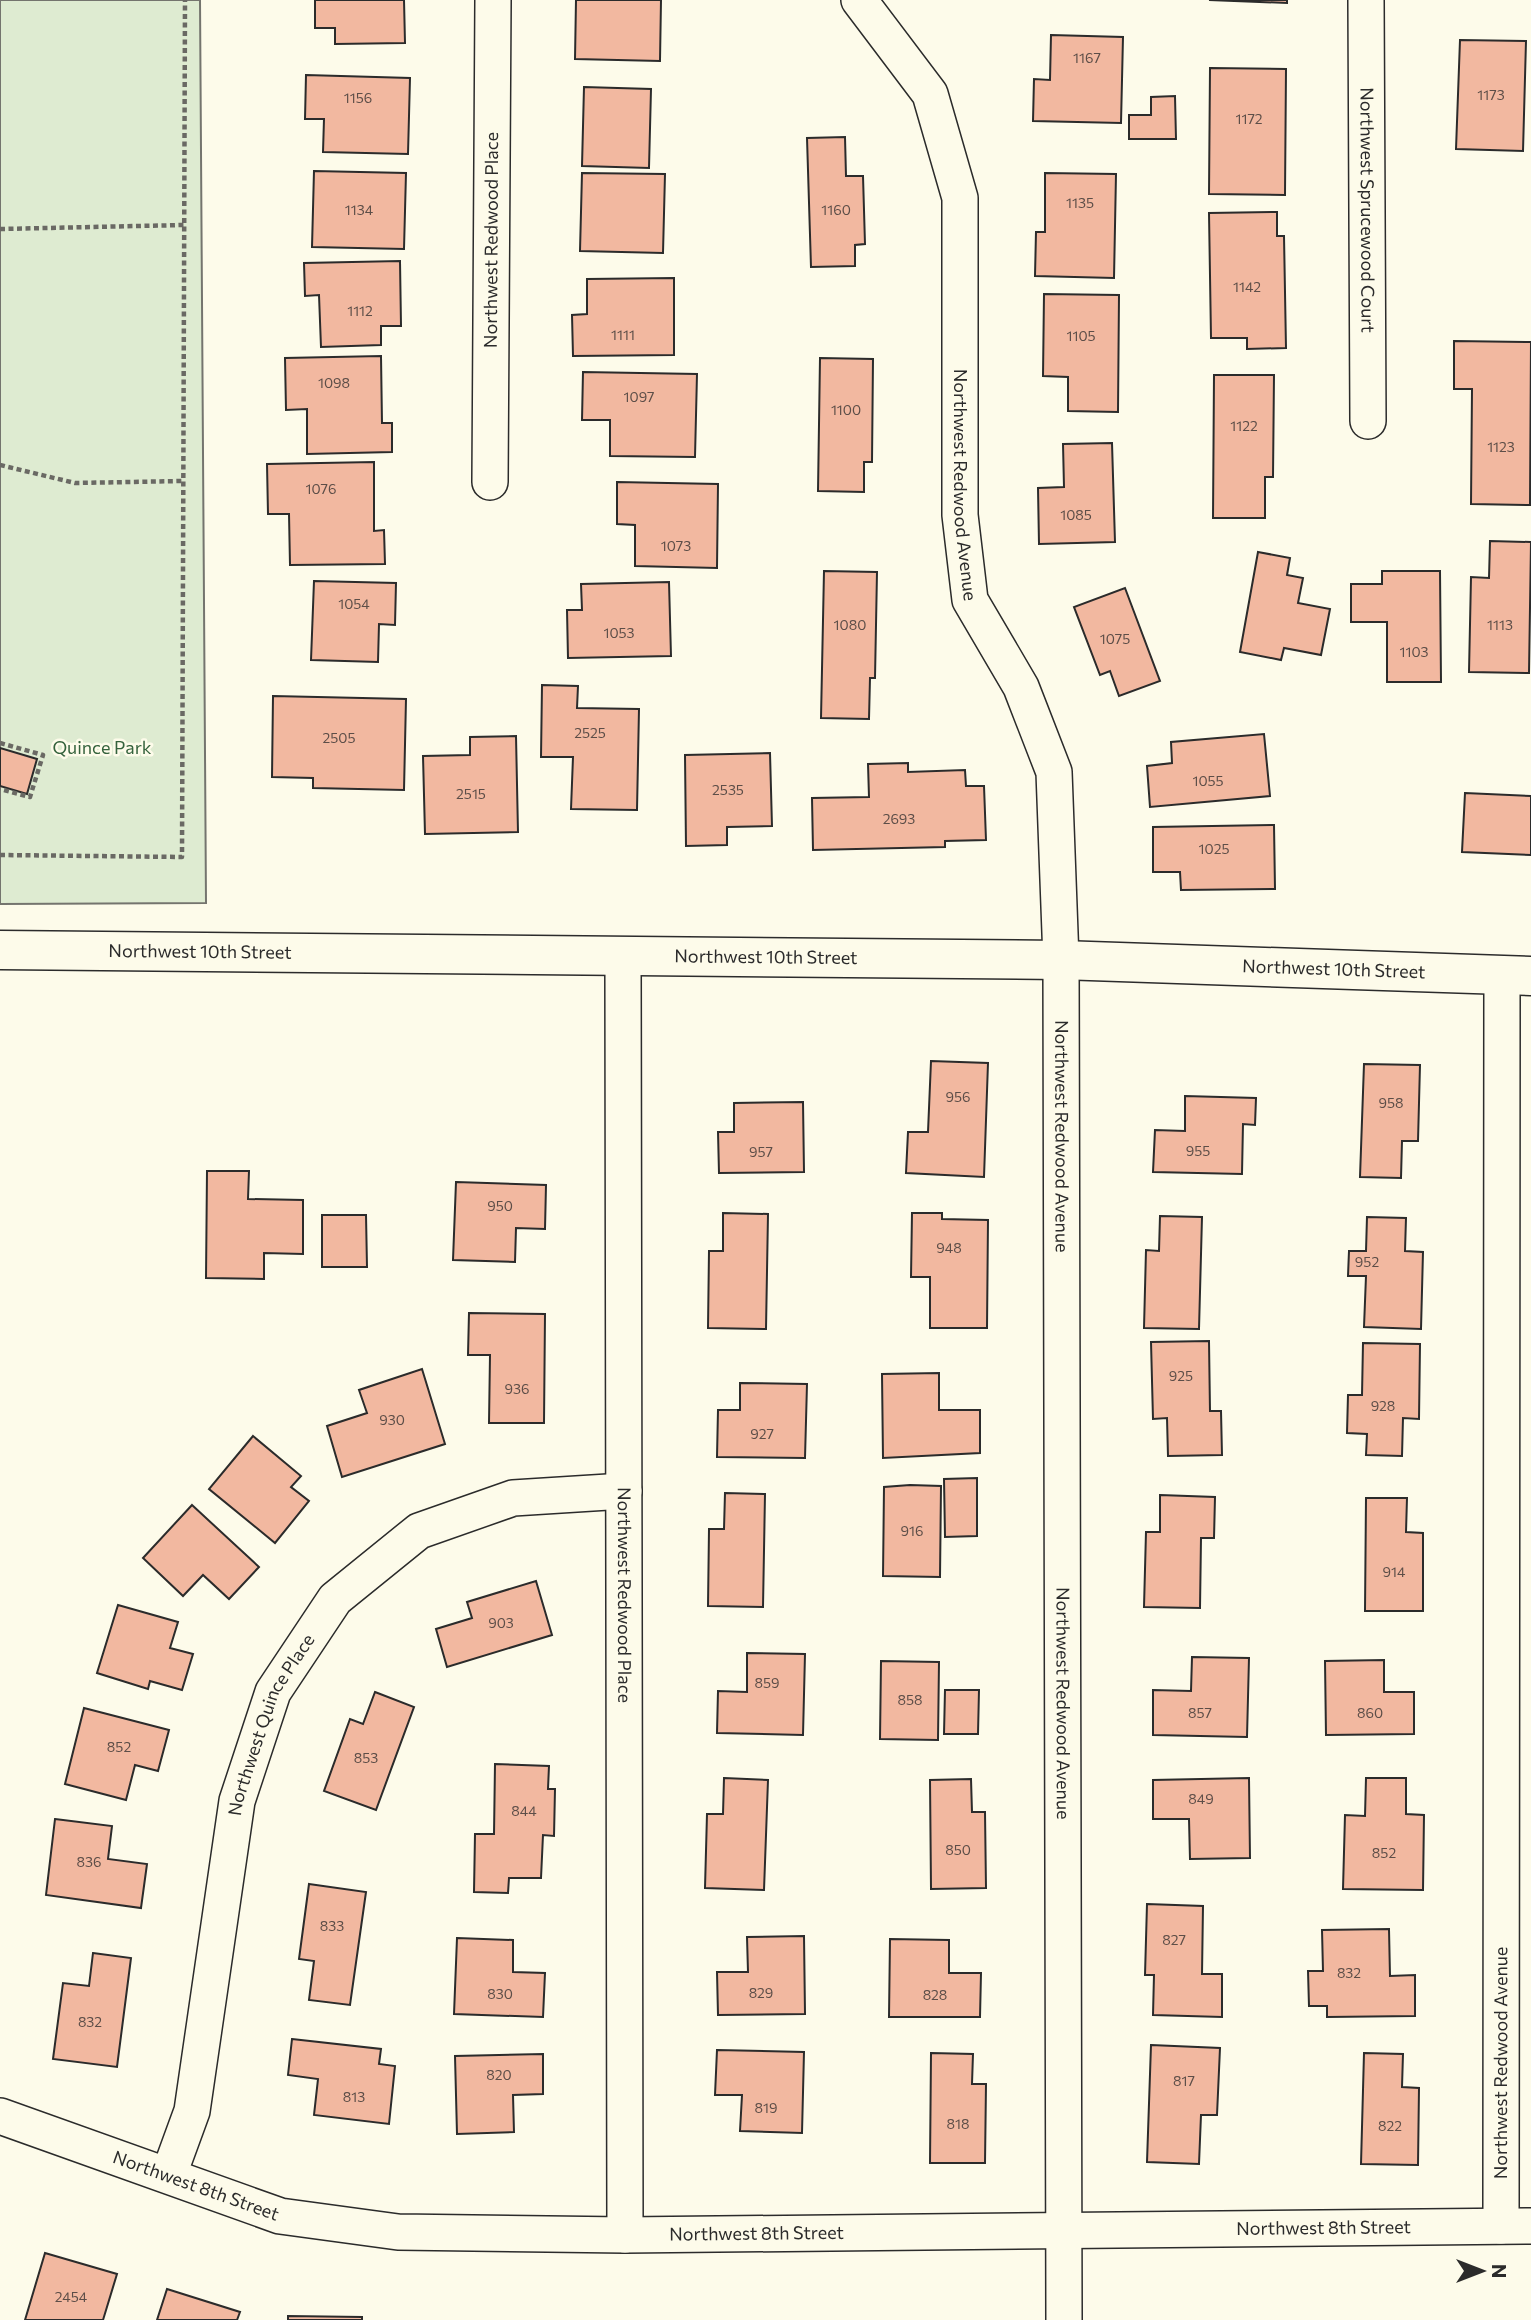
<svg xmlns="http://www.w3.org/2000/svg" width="1531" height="2320" font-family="Commissioner,sans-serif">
<rect width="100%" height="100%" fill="#fdfbea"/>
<path fill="#deebd1" stroke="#74746e" stroke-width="2" d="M 0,0 L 200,0 L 206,903 L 0,904 Z"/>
<g fill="#f2b8a0" stroke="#2b2b2b" stroke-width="2">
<path d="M 315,0 L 404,0 L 405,43 L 335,44 L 335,28 L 315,28 Z"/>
<path d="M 576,0 L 661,0 L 660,61 L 575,59 Z"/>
<path d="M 1209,0 L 1287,0 L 1287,3 Z"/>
<path d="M 1051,35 L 1123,37 L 1121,123 L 1033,121 L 1034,79 L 1050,80 Z"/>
<path d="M 1460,40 L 1526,41 L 1523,151 L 1456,149 Z"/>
<path d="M 1210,68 L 1286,69 L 1285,195 L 1209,194 Z"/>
<path d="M 306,75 L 410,78 L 408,154 L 323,152 L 324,119 L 305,119 Z"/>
<path d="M 584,87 L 651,89 L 649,168 L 582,166 Z"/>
<path d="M 1175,96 L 1176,139 L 1129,139 L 1129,115 L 1151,115 L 1151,97 Z"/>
<path d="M 845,137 L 846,176 L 863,176 L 865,244 L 855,245 L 855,266 L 811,267 L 807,138 Z"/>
<path d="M 314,171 L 406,173 L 404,249 L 312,247 Z"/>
<path d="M 582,173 L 665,174 L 663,253 L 580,251 Z"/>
<path d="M 1045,173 L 1116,174 L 1114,278 L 1035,276 L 1036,232 L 1045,232 Z"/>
<path d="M 1277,212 L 1277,236 L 1284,236 L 1286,348 L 1247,349 L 1247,338 L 1211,338 L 1209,213 Z"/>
<path d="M 400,261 L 401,326 L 381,326 L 381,345 L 321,347 L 319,295 L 305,296 L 304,263 Z"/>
<path d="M 674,278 L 674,355 L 573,356 L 572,315 L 587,314 L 587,279 Z"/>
<path d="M 1044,294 L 1119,295 L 1118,412 L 1068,411 L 1068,377 L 1043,376 Z"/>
<path d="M 1454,341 L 1531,342 L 1530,505 L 1471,504 L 1472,389 L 1454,389 Z"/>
<path d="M 381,356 L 382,423 L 392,423 L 392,452 L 307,454 L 307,409 L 286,410 L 285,358 Z"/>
<path d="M 820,358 L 873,359 L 872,462 L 864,462 L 864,492 L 818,491 Z"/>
<path d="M 583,372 L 697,374 L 695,457 L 610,456 L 610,420 L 582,420 Z"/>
<path d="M 1214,375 L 1274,375 L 1273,477 L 1265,477 L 1265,518 L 1213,518 Z"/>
<path d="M 1112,443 L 1115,542 L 1039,544 L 1038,488 L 1064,487 L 1063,444 Z"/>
<path d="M 374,462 L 374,531 L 384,530 L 385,564 L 290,565 L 289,514 L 268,514 L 267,464 Z"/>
<path d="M 617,482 L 718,484 L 717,568 L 635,566 L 635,525 L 617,524 Z"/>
<path d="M 1490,541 L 1531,542 L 1529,673 L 1469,672 L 1471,577 L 1489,578 Z"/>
<path d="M 1258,552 L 1290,558 L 1287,575 L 1303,578 L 1298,603 L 1330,609 L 1321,655 L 1284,648 L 1281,660 L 1240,652 Z"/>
<path d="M 824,571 L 877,572 L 875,678 L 870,678 L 869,719 L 821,718 Z"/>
<path d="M 1382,571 L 1440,571 L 1441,682 L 1387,682 L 1387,622 L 1351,622 L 1351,584 L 1382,584 Z"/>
<path d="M 314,581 L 396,583 L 395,625 L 379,624 L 378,662 L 311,660 Z"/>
<path d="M 669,582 L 671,656 L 568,658 L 567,610 L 582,610 L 581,584 Z"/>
<path d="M 1125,588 L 1160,681 L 1119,696 L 1110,671 L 1100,675 L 1074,607 Z"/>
<path d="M 542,685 L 578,686 L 577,708 L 639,709 L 637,810 L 571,809 L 573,757 L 541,757 Z"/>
<path d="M 273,696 L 406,699 L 404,790 L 313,788 L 313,778 L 272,777 Z"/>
<path d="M 1264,734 L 1270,796 L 1150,807 L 1147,766 L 1172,763 L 1171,742 Z"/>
<path d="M 516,736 L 518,832 L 425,834 L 423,756 L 470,755 L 470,737 Z"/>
<path d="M 0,748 L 37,759 L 27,794 L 0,786 Z"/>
<path d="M 770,753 L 772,826 L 727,827 L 727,845 L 686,846 L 685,755 Z"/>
<path d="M 908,763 L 908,772 L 965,770 L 966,786 L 984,786 L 986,840 L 945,841 L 945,847 L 813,850 L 812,798 L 869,797 L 868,764 Z"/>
<path d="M 1465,793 L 1531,796 L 1531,855 L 1462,852 Z"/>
<path d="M 1274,825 L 1275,889 L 1181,890 L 1180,872 L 1153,872 L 1153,827 Z"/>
<path d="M 931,1061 L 988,1063 L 984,1177 L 906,1173 L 908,1132 L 928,1132 Z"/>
<path d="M 1364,1064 L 1420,1065 L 1418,1141 L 1402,1141 L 1401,1178 L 1360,1177 Z"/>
<path d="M 1185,1096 L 1256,1098 L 1255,1125 L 1243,1124 L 1242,1174 L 1153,1172 L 1155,1130 L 1185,1131 Z"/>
<path d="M 803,1102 L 804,1172 L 719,1173 L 718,1132 L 734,1132 L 734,1103 Z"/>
<path d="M 207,1171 L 249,1171 L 248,1199 L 303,1200 L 303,1254 L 264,1253 L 264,1279 L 206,1278 Z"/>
<path d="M 456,1182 L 546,1185 L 545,1229 L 516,1228 L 515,1262 L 453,1260 Z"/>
<path d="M 723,1213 L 768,1214 L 766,1329 L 708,1328 L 709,1251 L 723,1251 Z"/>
<path d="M 912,1213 L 942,1213 L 942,1219 L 988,1220 L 987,1328 L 930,1328 L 930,1277 L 911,1277 Z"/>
<path d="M 322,1215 L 366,1215 L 367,1267 L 322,1267 Z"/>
<path d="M 1160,1216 L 1202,1217 L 1199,1329 L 1144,1328 L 1146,1250 L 1159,1251 Z"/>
<path d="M 1367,1217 L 1406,1218 L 1405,1251 L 1423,1252 L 1421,1329 L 1364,1327 L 1366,1276 L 1348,1276 L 1349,1251 L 1366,1251 Z"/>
<path d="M 469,1313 L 545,1314 L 544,1423 L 489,1423 L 490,1355 L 468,1355 Z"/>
<path d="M 1209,1341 L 1210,1411 L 1221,1411 L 1222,1455 L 1168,1456 L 1167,1418 L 1153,1419 L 1151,1342 Z"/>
<path d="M 1363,1343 L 1420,1344 L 1419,1419 L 1403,1418 L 1402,1456 L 1366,1455 L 1367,1434 L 1347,1433 L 1348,1395 L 1362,1395 Z"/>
<path d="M 422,1369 L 445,1444 L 342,1477 L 327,1426 L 367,1413 L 359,1390 Z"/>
<path d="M 939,1373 L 939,1410 L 980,1410 L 980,1453 L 883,1458 L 882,1374 Z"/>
<path d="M 740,1383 L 807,1384 L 805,1458 L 717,1457 L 718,1410 L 740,1410 Z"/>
<path d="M 253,1436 L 301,1476 L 291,1487 L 309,1501 L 275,1543 L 209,1489 Z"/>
<path d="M 977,1478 L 977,1536 L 945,1537 L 944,1479 Z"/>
<path d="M 910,1485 L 941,1486 L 940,1577 L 883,1576 L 884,1487 Z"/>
<path d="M 725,1493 L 765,1494 L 763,1607 L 708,1606 L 709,1529 L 724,1529 Z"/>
<path d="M 1160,1495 L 1215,1497 L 1214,1538 L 1201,1538 L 1200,1608 L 1144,1607 L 1146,1532 L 1160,1532 Z"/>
<path d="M 1366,1498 L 1407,1498 L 1406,1532 L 1423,1533 L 1423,1611 L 1365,1611 Z"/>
<path d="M 192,1505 L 259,1567 L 229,1599 L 203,1575 L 183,1596 L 143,1558 Z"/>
<path d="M 536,1581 L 552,1635 L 447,1667 L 436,1629 L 472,1618 L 467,1602 Z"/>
<path d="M 118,1605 L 178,1622 L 170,1648 L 193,1654 L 182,1690 L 150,1681 L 148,1689 L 97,1673 Z"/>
<path d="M 747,1653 L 805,1654 L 803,1735 L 717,1733 L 718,1691 L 747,1692 Z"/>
<path d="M 1192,1657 L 1249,1658 L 1247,1737 L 1153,1735 L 1153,1690 L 1191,1691 Z"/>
<path d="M 1384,1660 L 1384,1692 L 1414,1692 L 1414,1734 L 1326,1735 L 1325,1661 Z"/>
<path d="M 881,1661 L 939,1662 L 938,1740 L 880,1739 Z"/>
<path d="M 945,1690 L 979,1690 L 978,1734 L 944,1734 Z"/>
<path d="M 375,1692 L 414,1707 L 376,1810 L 324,1791 L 350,1719 L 363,1724 Z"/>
<path d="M 84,1708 L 169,1730 L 158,1771 L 135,1765 L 126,1800 L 65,1784 Z"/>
<path d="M 495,1764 L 549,1766 L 548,1789 L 555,1789 L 554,1836 L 543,1835 L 541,1878 L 509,1878 L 508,1893 L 474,1892 L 475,1834 L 494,1834 Z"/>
<path d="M 724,1778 L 768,1780 L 764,1890 L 705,1888 L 707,1814 L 723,1814 Z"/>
<path d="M 1249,1778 L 1250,1858 L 1190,1859 L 1189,1819 L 1153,1819 L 1153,1780 Z"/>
<path d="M 1366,1778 L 1406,1778 L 1406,1814 L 1424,1815 L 1423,1890 L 1343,1889 L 1345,1815 L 1365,1816 Z"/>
<path d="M 971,1779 L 972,1812 L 985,1812 L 986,1888 L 931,1889 L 930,1780 Z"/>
<path d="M 55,1819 L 112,1826 L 108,1859 L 147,1864 L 141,1908 L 46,1895 Z"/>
<path d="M 309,1884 L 366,1892 L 350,2005 L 309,2000 L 314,1961 L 299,1959 Z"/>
<path d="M 1147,1904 L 1203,1906 L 1202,1974 L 1222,1974 L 1222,2017 L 1153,2015 L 1154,1975 L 1145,1975 Z"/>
<path d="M 1389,1929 L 1390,1976 L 1415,1975 L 1415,2016 L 1327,2017 L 1327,2006 L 1309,2006 L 1308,1971 L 1323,1971 L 1322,1930 Z"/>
<path d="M 804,1936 L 805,2014 L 718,2015 L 717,1972 L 748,1972 L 747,1937 Z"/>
<path d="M 457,1938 L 513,1940 L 513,1972 L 545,1973 L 543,2017 L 454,2014 Z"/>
<path d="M 890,1939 L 949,1940 L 949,1973 L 981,1973 L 980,2017 L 889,2017 Z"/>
<path d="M 93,1953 L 131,1958 L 117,2067 L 53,2059 L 63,1983 L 89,1986 Z"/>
<path d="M 292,2039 L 381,2049 L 379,2064 L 395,2066 L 389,2124 L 314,2115 L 318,2079 L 288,2075 Z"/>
<path d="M 1151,2045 L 1220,2048 L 1217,2115 L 1201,2115 L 1199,2164 L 1147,2162 Z"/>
<path d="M 717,2050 L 804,2052 L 802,2133 L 740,2131 L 742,2095 L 715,2095 Z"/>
<path d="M 931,2053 L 973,2054 L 972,2084 L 986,2084 L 985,2163 L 930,2163 Z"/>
<path d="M 1364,2053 L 1403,2054 L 1402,2087 L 1419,2088 L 1418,2165 L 1361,2164 Z"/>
<path d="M 543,2054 L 543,2094 L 513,2095 L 514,2132 L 457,2134 L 455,2056 Z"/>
<path d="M 45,2253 L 117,2274 L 103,2320 L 25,2320 Z"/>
<path d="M 167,2289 L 240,2312 L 237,2320 L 157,2320 Z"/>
<path d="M 288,2316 L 362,2317 L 362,2320 L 288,2320 Z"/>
</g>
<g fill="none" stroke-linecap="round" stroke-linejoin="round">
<defs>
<g id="minor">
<path id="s1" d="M 859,0 L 930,94 L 960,198 L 960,515 L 970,600 L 1021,687 L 1054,772 L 1061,960 L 1064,2320"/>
<path id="s2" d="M 1366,0 L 1368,421"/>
<path id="s3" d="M 490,482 L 493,0"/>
<path id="s4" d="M 623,956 L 625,2235"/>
<path id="s5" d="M 0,2116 L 280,2216 L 398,2232 L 625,2235 L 1531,2226"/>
<path id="s6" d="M 169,2174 L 192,2111 L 237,1801 L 273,1692 L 335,1599 L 419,1531 L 513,1498 L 624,1491"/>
<path id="s7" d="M 1501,2226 L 1502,975"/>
</g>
<g id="tertiary">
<path id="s8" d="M 0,950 L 1061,960 L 1531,976"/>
</g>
</defs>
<use href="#minor" stroke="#2b2b2b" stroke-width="38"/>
<use href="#tertiary" stroke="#2b2b2b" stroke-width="41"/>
<g stroke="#6a6964" stroke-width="4.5" stroke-dasharray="5 3.5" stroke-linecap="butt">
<path d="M 0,229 L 184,225"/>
<path d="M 0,465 L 75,483 L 183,481"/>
<path d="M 0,743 L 43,755 L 30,797 L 0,789"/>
<path d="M 0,855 L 182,857 L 185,0"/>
</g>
<use href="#minor" stroke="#fdfbea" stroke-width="35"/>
<use href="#tertiary" stroke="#fdfbea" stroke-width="38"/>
</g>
<g text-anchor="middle" stroke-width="5" stroke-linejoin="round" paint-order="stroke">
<g font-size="14" fill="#5d4e48">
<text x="1087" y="63">1167</text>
<text x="1491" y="100">1173</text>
<text x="358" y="103">1156</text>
<text x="1249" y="124">1172</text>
<text x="1080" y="208">1135</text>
<text x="359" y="215">1134</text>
<text x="836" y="215">1160</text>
<text x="1247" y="292">1142</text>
<text x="360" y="316">1112</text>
<text x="623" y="340">1111</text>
<text x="1081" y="341">1105</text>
<text x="334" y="388">1098</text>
<text x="639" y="402">1097</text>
<text x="846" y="415">1100</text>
<text x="1244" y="431">1122</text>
<text x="1501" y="452">1123</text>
<text x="321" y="494">1076</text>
<text x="1076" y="520">1085</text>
<text x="676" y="551">1073</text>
<text x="354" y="609">1054</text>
<text x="850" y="630">1080</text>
<text x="1500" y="630">1113</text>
<text x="619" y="638">1053</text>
<text x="1115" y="644">1075</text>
<text x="1414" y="657">1103</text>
<text x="590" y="738">2525</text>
<text x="339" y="743">2505</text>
<text x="1208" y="786">1055</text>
<text x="728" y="795">2535</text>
<text x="471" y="799">2515</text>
<text x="899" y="824">2693</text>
<text x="1214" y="854">1025</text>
<text x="958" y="1102">956</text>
<text x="1391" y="1108">958</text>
<text x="1198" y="1156">955</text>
<text x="761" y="1157">957</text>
<text x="500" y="1211">950</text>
<text x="949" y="1253">948</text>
<text x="1367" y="1267">952</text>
<text x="1181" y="1381">925</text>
<text x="517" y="1394">936</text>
<text x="1383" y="1411">928</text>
<text x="392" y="1425">930</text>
<text x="762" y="1439">927</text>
<text x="912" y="1536">916</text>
<text x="1394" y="1577">914</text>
<text x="501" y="1628">903</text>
<text x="767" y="1688">859</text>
<text x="910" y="1705">858</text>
<text x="1200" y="1718">857</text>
<text x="1370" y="1718">860</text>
<text x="119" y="1752">852</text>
<text x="366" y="1763">853</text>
<text x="1201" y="1804">849</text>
<text x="524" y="1816">844</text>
<text x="958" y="1855">850</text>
<text x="1384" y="1858">852</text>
<text x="89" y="1867">836</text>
<text x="332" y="1931">833</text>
<text x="1174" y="1945">827</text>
<text x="1349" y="1978">832</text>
<text x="761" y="1998">829</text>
<text x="500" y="1999">830</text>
<text x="935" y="2000">828</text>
<text x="90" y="2027">832</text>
<text x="499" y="2080">820</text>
<text x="1184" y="2086">817</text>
<text x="354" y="2102">813</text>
<text x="766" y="2113">819</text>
<text x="958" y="2129">818</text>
<text x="1390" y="2131">822</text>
<text x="71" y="2302">2454</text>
</g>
<g font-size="18" fill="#2b2b2b" stroke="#fdfbea">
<text dy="6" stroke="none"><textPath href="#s2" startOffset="210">Northwest Sprucewood Court</textPath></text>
<text dy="6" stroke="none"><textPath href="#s3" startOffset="242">Northwest Redwood Place</textPath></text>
<text dy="6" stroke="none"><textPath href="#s1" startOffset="513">Northwest Redwood Avenue</textPath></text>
<text dy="6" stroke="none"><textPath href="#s8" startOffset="200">Northwest 10th Street</textPath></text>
<text dy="6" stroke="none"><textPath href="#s8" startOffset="766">Northwest 10th Street</textPath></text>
<text dy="6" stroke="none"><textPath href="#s8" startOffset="1334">Northwest 10th Street</textPath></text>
<text dy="6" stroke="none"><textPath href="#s1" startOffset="1185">Northwest Redwood Avenue</textPath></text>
<text dy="6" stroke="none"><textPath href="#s4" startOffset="639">Northwest Redwood Place</textPath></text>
<text dy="6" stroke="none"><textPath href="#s1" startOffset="1752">Northwest Redwood Avenue</textPath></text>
<text dy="6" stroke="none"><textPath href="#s6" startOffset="464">Northwest Quince Place</textPath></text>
<text dy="6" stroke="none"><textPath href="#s7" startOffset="163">Northwest Redwood Avenue</textPath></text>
<text dy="6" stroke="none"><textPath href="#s5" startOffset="208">Northwest 8th Street</textPath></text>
<text dy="6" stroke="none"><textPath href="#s5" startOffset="1342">Northwest 8th Street</textPath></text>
<text dy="6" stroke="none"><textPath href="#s5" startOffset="775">Northwest 8th Street</textPath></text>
</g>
<g font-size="18" fill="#34623c" stroke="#fdfbea">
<text x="102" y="754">Quince Park</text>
</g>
</g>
<g transform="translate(1482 2271) rotate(90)" stroke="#fdfbea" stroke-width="5" paint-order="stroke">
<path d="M0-5L12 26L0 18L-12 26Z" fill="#2b2b2b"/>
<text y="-10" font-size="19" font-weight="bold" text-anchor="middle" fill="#2b2b2b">N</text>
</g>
</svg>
